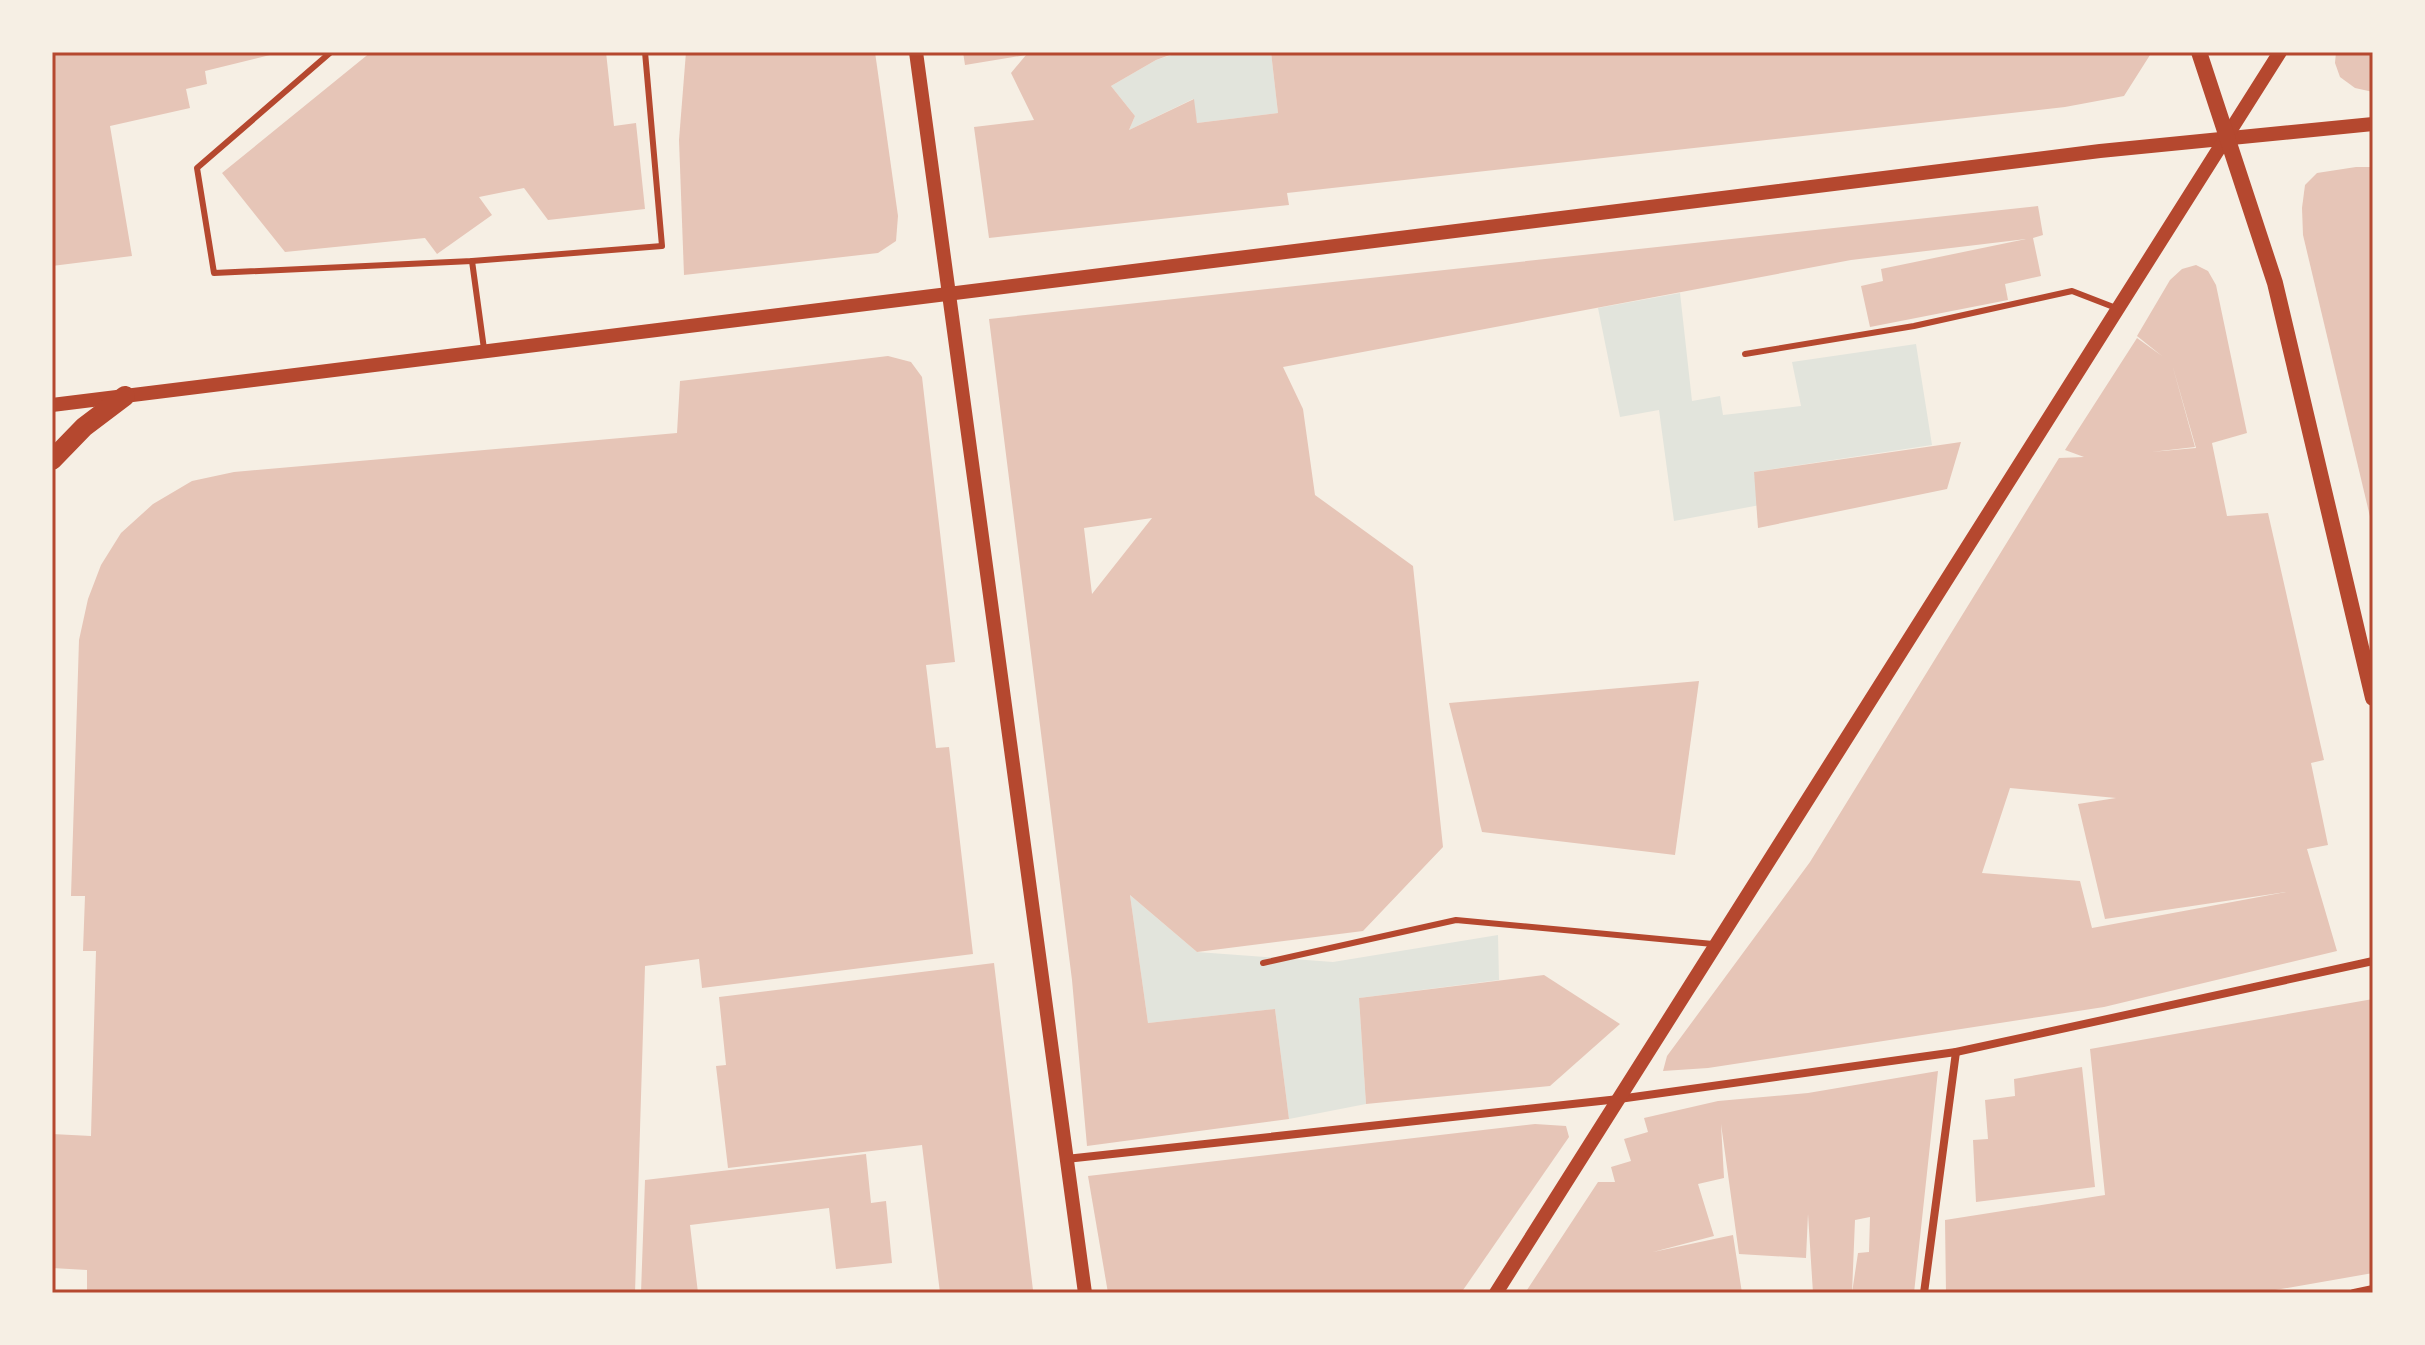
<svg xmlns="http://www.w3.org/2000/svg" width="2425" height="1345" font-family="Commissioner,sans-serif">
<rect width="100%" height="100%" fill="#f6efe4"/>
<g fill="#e2e4dc">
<path d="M 1181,52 L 1271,52 L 1278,113 L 1197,123 L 1193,99 L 1129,130 L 1135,116 L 1111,86 L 1156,60 Z"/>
<path d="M 1680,293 L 1692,401 L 1720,396 L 1723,415 L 1801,406 L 1792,362 L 1916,344 L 1932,445 L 1754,472 L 1760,505 L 1674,521 L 1659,410 L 1620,417 L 1598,308 Z"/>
<path d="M 1130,895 L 1197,952 L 1333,962 L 1498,935 L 1499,980 L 1359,998 L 1366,1104 L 1289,1119 L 1275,1009 L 1148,1023 Z"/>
</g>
<g fill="#e6c5b7" fill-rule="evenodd">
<path d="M 52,52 L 278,52 L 278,53 L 205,71 L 207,84 L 186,89 L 190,108 L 110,126 L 132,256 L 52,266 Z"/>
<path d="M 371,52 L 606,52 L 614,126 L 636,123 L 645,209 L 548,220 L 524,188 L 479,197 L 492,215 L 437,254 L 425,238 L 285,252 L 222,173 Z"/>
<path d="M 686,52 L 875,52 L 898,216 L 896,241 L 878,253 L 684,275 L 679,140 Z"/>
<path d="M 963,52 L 1178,52 L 1156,60 L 1111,86 L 1135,116 L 1129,130 L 1194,99 L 1197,123 L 1278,113 L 1271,52 L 2149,52 L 2150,55 L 2124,96 L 2065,107 L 1287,193 L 1289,205 L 989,238 L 974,127 L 1034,120 L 1011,73 L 1026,55 L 965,65 Z"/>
<path d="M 2336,52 L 2373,52 L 2373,92 L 2355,88 L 2340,77 L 2335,63 Z"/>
<path d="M 2356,167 L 2373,167 L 2372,525 L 2303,235 L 2302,208 L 2305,185 L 2317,173 Z"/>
<path d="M 2038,206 L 2043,235 L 2033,238 L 2041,276 L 2005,284 L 2008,300 L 1870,327 L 1861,286 L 1883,281 L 1881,269 L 2026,239 L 1851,260 L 1283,367 L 1303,409 L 1315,495 L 1413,566 L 1443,847 L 1363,931 L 1197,952 L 1130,895 L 1148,1023 L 1275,1009 L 1289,1119 L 1087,1146 L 1072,980 L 989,319 ZM 1152,518 L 1092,594 L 1084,528 Z"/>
<path d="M 2196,265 L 2208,271 L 2216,285 L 2247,433 L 2212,443 L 2227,516 L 2268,513 L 2324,760 L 2311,763 L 2328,845 L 2307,849 L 2337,951 L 2104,1007 L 1708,1068 L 1663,1071 L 1667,1056 L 1810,862 L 2059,458 L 2084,457 L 2065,450 L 2137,338 L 2162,356 L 2137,336 L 2170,280 L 2182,269 ZM 2172,364 L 2196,448 L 2151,452 L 2195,447 ZM 2010,788 L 2116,798 L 2078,804 L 2105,919 L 2286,892 L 2092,928 L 2080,881 L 1982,873 Z"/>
<path d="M 888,356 L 911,362 L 922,377 L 955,662 L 926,665 L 936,748 L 949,747 L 973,954 L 702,988 L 699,959 L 645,966 L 635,1293 L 87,1293 L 87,1270 L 52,1268 L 52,1134 L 91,1136 L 96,951 L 83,951 L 85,896 L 71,896 L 79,640 L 88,599 L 101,565 L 121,533 L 153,504 L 192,481 L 234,472 L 677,433 L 680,381 Z"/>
<path d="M 1961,442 L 1947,489 L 1758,528 L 1754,472 Z"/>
<path d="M 1699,681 L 1675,855 L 1482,832 L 1449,703 Z"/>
<path d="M 994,963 L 1033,1290 L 940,1293 L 922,1145 L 728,1168 L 716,1066 L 726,1065 L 719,997 Z"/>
<path d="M 1544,975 L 1620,1024 L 1550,1086 L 1366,1104 L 1359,998 Z"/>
<path d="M 2373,999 L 2373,1273 L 2258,1293 L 1946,1293 L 1945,1220 L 2105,1195 L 2090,1049 Z"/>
<path d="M 2082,1067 L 2095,1187 L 1976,1202 L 1973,1140 L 1988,1139 L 1985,1100 L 2015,1096 L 2014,1079 Z"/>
<path d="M 1938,1071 L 1914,1293 L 1852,1293 L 1858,1253 L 1869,1252 L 1870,1217 L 1855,1220 L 1852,1293 L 1813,1293 L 1808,1214 L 1806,1258 L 1739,1254 L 1721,1124 L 1724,1178 L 1698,1184 L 1714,1236 L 1653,1252 L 1733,1235 L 1742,1293 L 1525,1293 L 1598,1182 L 1615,1182 L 1611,1167 L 1631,1161 L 1624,1139 L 1648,1132 L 1644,1118 L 1718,1101 L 1808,1093 Z"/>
<path d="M 1535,1124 L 1566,1126 L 1569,1137 L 1461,1293 L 1108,1293 L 1088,1176 Z"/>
<path d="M 866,1154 L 871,1203 L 886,1201 L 892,1263 L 836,1269 L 829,1208 L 690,1225 L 698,1293 L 641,1293 L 645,1180 Z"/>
</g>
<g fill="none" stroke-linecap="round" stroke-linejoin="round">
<g stroke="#b5482f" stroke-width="6">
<path d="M 331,52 L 197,168 L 214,273 L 472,261 L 662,246 L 645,52"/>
<path d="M 472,261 L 484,349"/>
<path d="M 1745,354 L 1914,326 L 2072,291 L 2116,308"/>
<path d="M 1263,963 L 1456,920 L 1713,944"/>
</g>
<g stroke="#b5482f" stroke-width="8">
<path d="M 1066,1159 L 1619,1099 L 1956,1052 L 2373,961"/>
<path d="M 1924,1293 L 1956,1052"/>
<path d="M 2354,1293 L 2373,1289"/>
</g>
<g stroke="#b5482f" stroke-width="14">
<path d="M 916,52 L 1085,1293"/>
<path d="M 52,405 L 2100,151 L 2373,124"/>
<path d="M 1496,1293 L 2280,52"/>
</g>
<path stroke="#b5482f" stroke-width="16" d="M 2199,52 L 2275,283 L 2373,698"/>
<path stroke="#b5482f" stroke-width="20" d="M 52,460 L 84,427 L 125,396"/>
</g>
<rect width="2425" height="1345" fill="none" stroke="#f6efe4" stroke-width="108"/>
<rect x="54" y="54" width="2317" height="1237" fill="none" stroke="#b5482f" stroke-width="3"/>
</svg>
